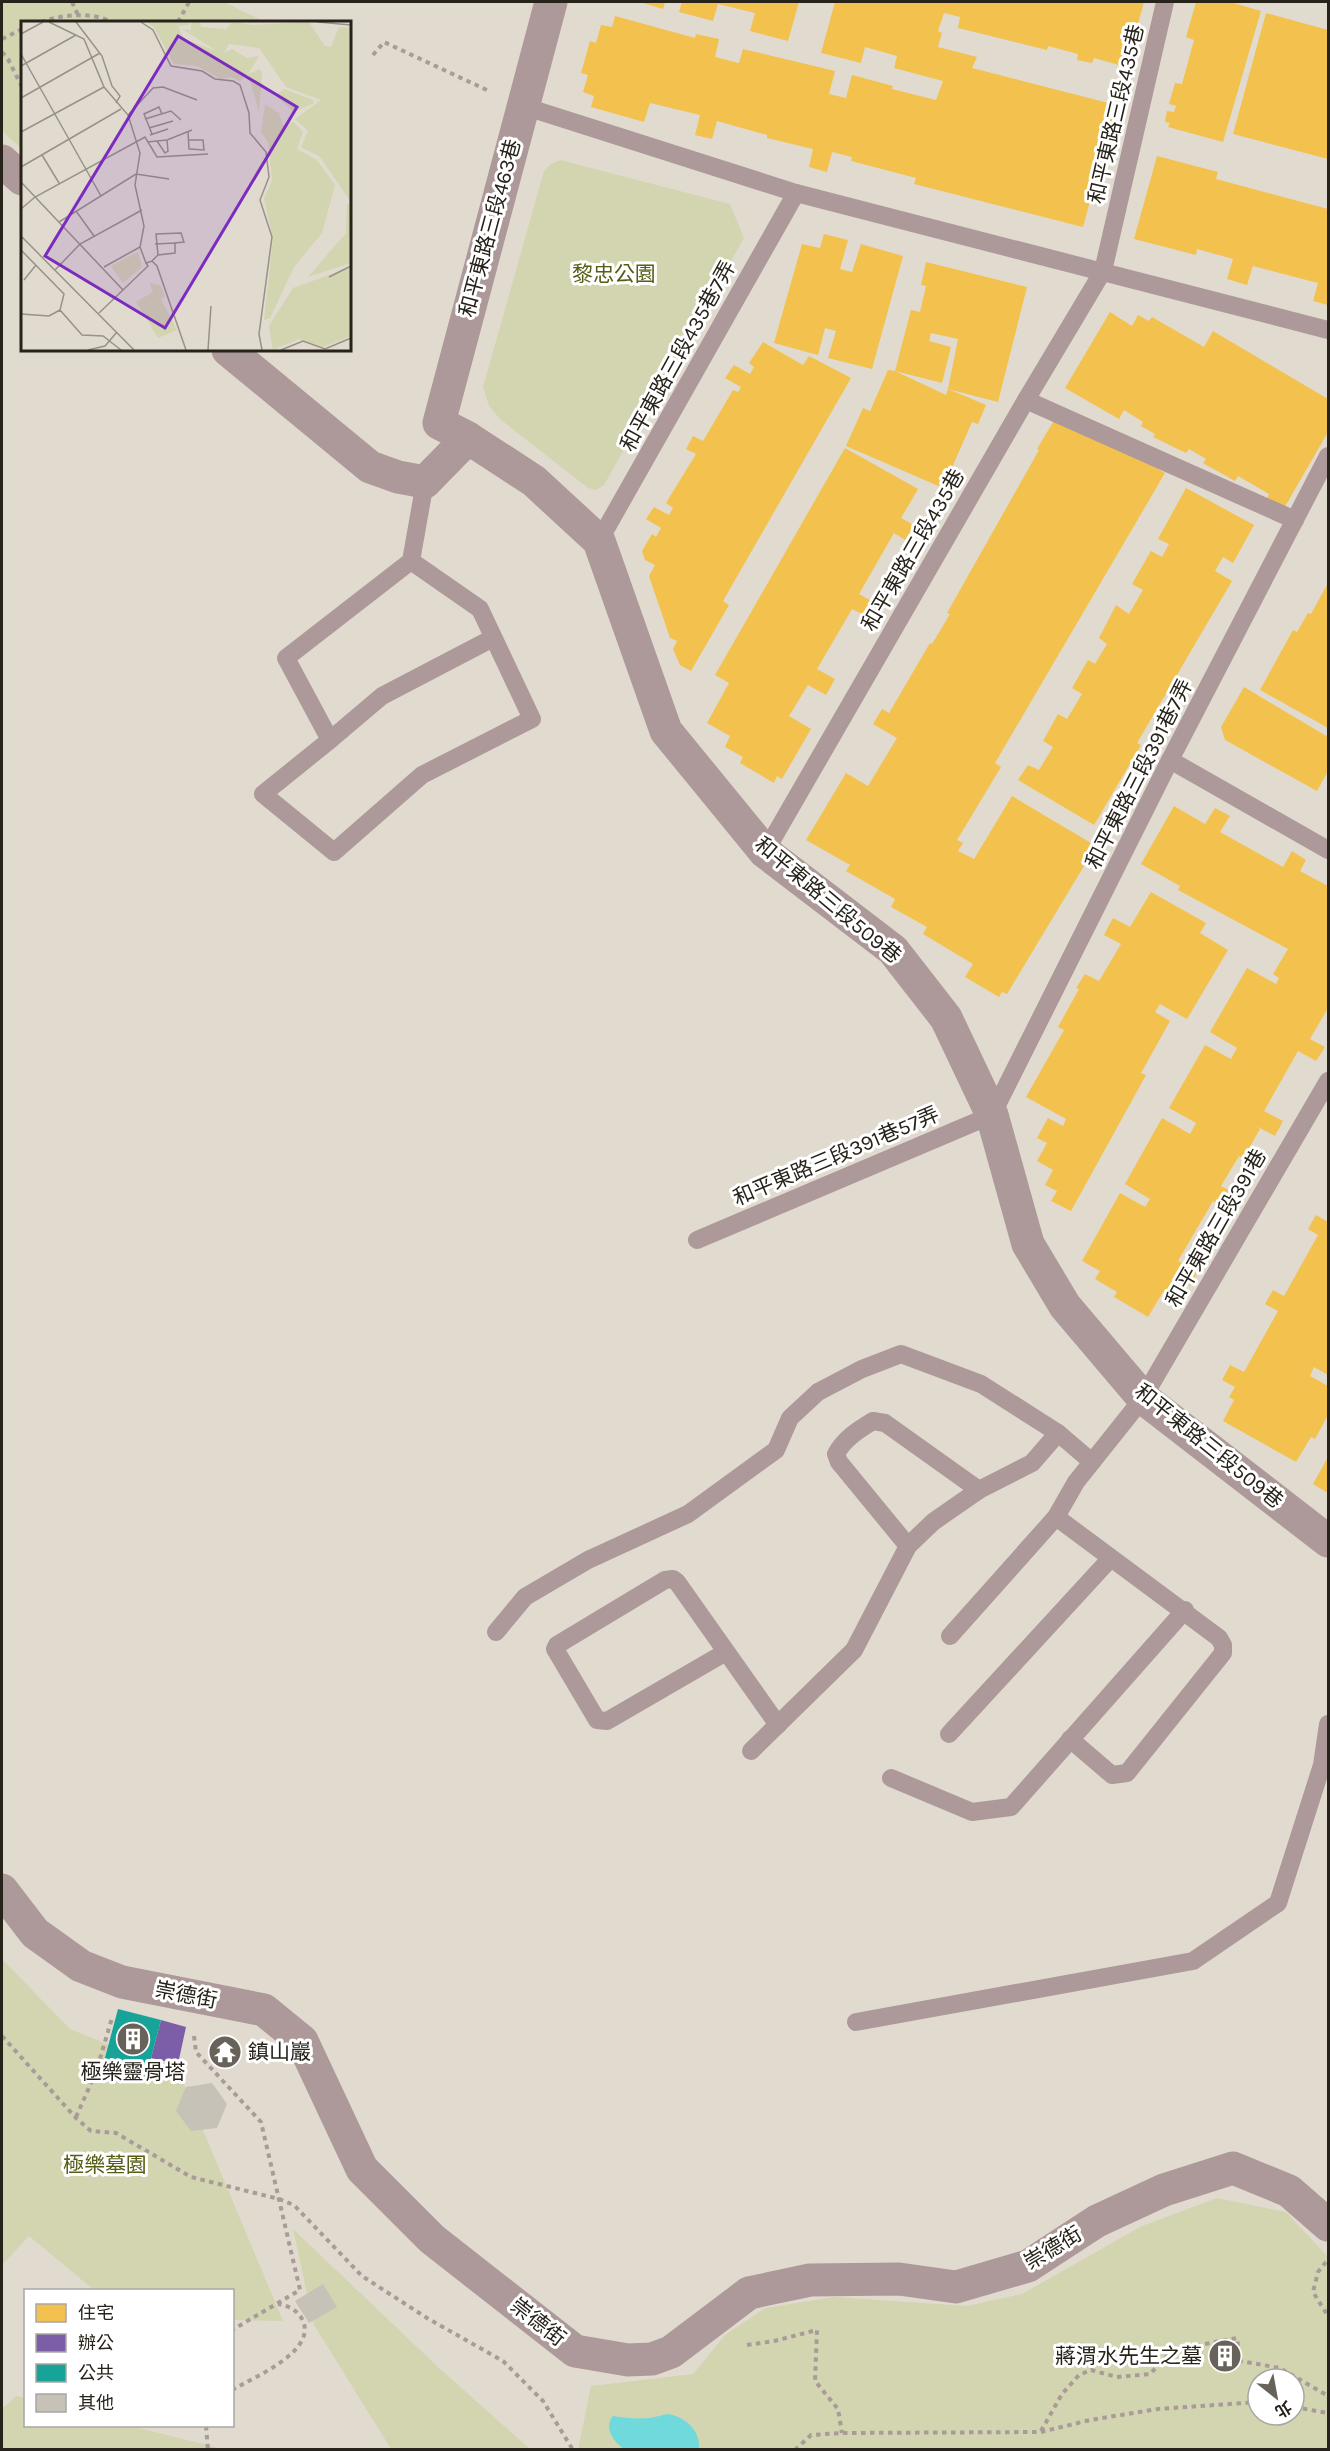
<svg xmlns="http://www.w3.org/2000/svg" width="1330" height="2451" font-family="Karla,'Noto Sans TC',sans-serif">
<rect width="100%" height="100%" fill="#e1dbcf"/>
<g fill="#d3d4b0" fill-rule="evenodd">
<path d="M 2,2 L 224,2 L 265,22 L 22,22 L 22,149 L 2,131 Z"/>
<path d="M 560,160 L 730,204 L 744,238 L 604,485 L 596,490 L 588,488 L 501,420 L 489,406 L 483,387 L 544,171 L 551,164 Z"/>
<path d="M 2,1959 L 70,2029 L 179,2073 L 283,2321 L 233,2320 L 232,2290 L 94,2290 L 29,2236 L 2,2265 Z"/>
<path d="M 1217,2198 L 1286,2212 L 1328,2257 L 1328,2449 L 578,2450 L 591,2386 L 693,2374 L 725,2335 L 765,2308 L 834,2297 L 967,2306 L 1022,2294 L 1142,2226 ZM 1258,2379 L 1294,2379 L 1294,2415 L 1258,2415 Z"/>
<path d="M 293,2229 L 438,2367 L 530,2449 L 391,2449 L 314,2325 Z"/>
<path d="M 16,2396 L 25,2398 L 26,2426 L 131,2426 L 223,2449 L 2,2449 L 2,2409 Z"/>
</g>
<path fill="#6fd9dc" d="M 667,2414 C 685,2416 701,2431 699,2449 L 624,2449 C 614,2442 603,2427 613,2416 C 633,2419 647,2420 667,2414 Z"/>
<g fill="#f2c14e">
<path d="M 639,2 L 665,2 L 663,9 Z"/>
<path d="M 682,2 L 799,2 L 788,41 L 750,31 L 755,13 L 718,4 L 713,21 L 679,12 Z"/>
<path d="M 835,2 L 1144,2 L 1126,67 L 1094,58 L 1092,63 L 1077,60 L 1078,54 L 1048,46 L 1047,50 L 958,28 L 960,17 L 944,13 L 938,31 L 942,33 L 938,47 L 977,57 L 972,68 L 1116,105 L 1083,227 L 914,184 L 916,178 L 851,161 L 852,157 L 832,152 L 827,172 L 809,167 L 813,149 L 767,138 L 767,135 L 717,121 L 712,139 L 695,135 L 700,115 L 650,103 L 644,122 L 591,107 L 594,96 L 583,92 L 588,75 L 581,73 L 590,41 L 596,43 L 601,25 L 612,27 L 615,16 L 695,38 L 696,34 L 719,39 L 715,57 L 739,63 L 743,49 L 835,71 L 829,94 L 846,98 L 852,75 L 893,86 L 892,89 L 936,100 L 943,81 L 894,68 L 897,56 L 865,47 L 861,63 L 821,53 Z"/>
<path d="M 1196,2 L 1230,2 L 1261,11 L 1223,142 L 1168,127 L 1170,123 L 1165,122 L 1167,111 L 1174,112 L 1176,106 L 1169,104 L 1175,83 L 1182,84 L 1194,40 L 1186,37 Z"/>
<path d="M 1266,13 L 1328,30 L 1328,159 L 1233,134 Z"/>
<path d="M 1157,156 L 1218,172 L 1216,179 L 1328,209 L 1328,305 L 1313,301 L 1318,283 L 1253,266 L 1255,259 L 1247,285 L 1227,279 L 1233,259 L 1197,249 L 1196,255 L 1134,239 Z"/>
<path d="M 824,234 L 848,240 L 840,269 L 852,272 L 861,244 L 903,256 L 872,369 L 828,358 L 836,331 L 825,328 L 818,355 L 774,343 L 802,244 L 820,248 Z"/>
<path d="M 926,262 L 1027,287 L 998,402 L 948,389 L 958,339 L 931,333 L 929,341 L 951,347 L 942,383 L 895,371 L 911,310 L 920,312 L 926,286 L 921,285 Z"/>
<path d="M 1110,312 L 1132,326 L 1138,315 L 1149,321 L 1152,317 L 1204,347 L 1213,331 L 1328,399 L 1328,432 L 1283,510 L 1266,500 L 1269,494 L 1238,476 L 1235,481 L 1203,463 L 1206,459 L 1189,449 L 1186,453 L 1153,437 L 1155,434 L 1141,426 L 1143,422 L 1124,410 L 1119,419 L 1065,388 Z"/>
<path d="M 763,342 L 803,365 L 809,356 L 851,378 L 723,601 L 729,605 L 691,671 L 680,665 L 673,649 L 677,641 L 670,638 L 649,576 L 655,565 L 645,560 L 642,551 L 652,534 L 656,537 L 661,528 L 646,519 L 654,507 L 669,515 L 673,508 L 666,503 L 696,454 L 686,449 L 693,436 L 703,441 L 733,390 L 738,392 L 741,387 L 725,378 L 734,365 L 750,374 L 754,367 L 749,363 Z"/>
<path d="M 888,370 L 895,371 L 946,395 L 948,389 L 986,405 L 978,424 L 972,422 L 943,488 L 846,446 L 863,408 L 870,411 Z"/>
<path d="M 1059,412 L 1165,473 L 995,763 L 1001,767 L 957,840 L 963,843 L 958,851 L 974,859 L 1012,796 L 1096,846 L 1007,994 L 1002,992 L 999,997 L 965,977 L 973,964 L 923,934 L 927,927 L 891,907 L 895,899 L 846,871 L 850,865 L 806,840 L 846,773 L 868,786 L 897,738 L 873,724 L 882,709 L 889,713 L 930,643 L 932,644 L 950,614 L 947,613 L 1039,450 L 1037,449 Z"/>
<path d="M 845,448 L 918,489 L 901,518 L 919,528 L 910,543 L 894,533 L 859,594 L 875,603 L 868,617 L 852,609 L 817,669 L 835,679 L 826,695 L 808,685 L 789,716 L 811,729 L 782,779 L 777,776 L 774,783 L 740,763 L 743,757 L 725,747 L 730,736 L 707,723 L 729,683 L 715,675 Z"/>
<path d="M 1186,488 L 1254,525 L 1233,563 L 1223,557 L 1215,571 L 1232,581 L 1137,743 L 1141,745 L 1094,825 L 1018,780 L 1028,765 L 1039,770 L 1053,747 L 1043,741 L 1058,714 L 1067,719 L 1082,694 L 1072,688 L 1088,660 L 1095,664 L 1107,644 L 1099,638 L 1116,605 L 1129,614 L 1143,590 L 1132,584 L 1151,551 L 1162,557 L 1169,544 L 1158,539 Z"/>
<path d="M 1328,583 L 1328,728 L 1260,690 L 1293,630 L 1297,632 L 1308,613 L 1311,614 Z"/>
<path d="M 1244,687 L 1328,737 L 1328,771 L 1317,791 L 1225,740 L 1221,727 Z"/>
<path d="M 1174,806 L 1205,824 L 1215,808 L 1230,816 L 1220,832 L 1283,867 L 1292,851 L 1306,860 L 1300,871 L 1328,886 L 1328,1008 L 1310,1039 L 1325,1047 L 1316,1061 L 1298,1051 L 1264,1111 L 1283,1121 L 1275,1136 L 1256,1126 L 1260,1129 L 1243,1159 L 1239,1156 L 1221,1186 L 1240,1196 L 1231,1211 L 1213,1201 L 1178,1261 L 1198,1271 L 1190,1286 L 1178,1280 L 1169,1296 L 1163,1292 L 1148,1317 L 1114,1297 L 1117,1292 L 1095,1279 L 1100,1271 L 1082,1261 L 1120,1193 L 1145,1207 L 1150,1199 L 1125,1184 L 1162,1118 L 1190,1134 L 1196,1123 L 1169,1108 L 1205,1045 L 1231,1059 L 1237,1048 L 1210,1032 L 1247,968 L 1276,984 L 1279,978 L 1273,974 L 1288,949 L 1178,890 L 1180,886 L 1141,864 Z"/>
<path d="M 1151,892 L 1206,923 L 1200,933 L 1228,950 L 1187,1019 L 1160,1004 L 1155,1012 L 1170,1021 L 1141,1073 L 1146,1075 L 1071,1211 L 1051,1201 L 1057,1191 L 1045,1185 L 1053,1170 L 1037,1161 L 1047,1143 L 1037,1138 L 1048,1118 L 1063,1126 L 1066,1119 L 1026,1097 L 1064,1030 L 1058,1027 L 1079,989 L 1076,988 L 1085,974 L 1099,981 L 1121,944 L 1104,935 L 1113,918 L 1130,927 Z"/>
<path d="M 1316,1215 L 1328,1222 L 1328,1375 L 1314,1367 L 1310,1376 L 1328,1386 L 1328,1415 L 1315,1439 L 1311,1437 L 1296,1462 L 1223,1421 L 1234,1400 L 1229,1397 L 1235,1387 L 1222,1380 L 1230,1365 L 1244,1372 L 1278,1311 L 1265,1304 L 1273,1290 L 1284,1296 L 1318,1235 L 1308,1229 Z"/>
<path d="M 1328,1457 L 1328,1493 L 1313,1484 Z"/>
</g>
<path fill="#7b5ea7" d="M 161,2020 L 186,2027 L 178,2064 L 151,2058 Z"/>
<g fill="#17a398">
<path d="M 118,2009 L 161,2020 L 145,2081 L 102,2069 Z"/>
<path d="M 227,2037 L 240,2054 L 223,2067 L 209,2050 Z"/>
</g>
<g fill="#c6c2b8">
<path d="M 212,2083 L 227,2104 L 217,2128 L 191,2131 L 176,2111 L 186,2087 Z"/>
<path d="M 323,2284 L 337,2307 L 309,2323 L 295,2301 Z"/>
<path d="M 1233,2345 L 1236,2363 L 1216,2367 L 1213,2349 Z"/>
</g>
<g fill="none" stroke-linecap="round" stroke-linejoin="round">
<g stroke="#a89b99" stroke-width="4" stroke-dasharray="4.5 4.5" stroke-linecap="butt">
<path d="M 72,2 L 78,15"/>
<path d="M 41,22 C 61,15 91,11 111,22"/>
<path d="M 178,22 L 189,2"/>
<path d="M 2,39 L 22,29"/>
<path d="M 2,52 L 8,59 L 22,87"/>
<path d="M 373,55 L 384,42 L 489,91"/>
<path d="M 2,2036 L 76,2118 L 91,2131 L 116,2133 L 191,2177 L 279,2199 L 294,2205 L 362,2276 L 427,2318 L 503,2361 L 543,2401 L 573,2450"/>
<path d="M 194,2036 L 196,2052 L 261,2122 L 300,2290 L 232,2330"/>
<path d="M 76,2117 L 96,2072 L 112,2018"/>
<path d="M 1326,2262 L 1318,2272 L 1313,2292 L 1328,2316"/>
<path d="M 747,2345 L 774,2341 L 817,2330 L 815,2381 L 838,2409 L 842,2433"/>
<path d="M 232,2390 C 254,2377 316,2352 303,2321 C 298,2310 289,2306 278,2304"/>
<path d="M 1294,2407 L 1328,2413"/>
<path d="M 206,2426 L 208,2450"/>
<path d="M 1041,2431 L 1062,2394 L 1079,2375 L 1091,2370 L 1117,2377 L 1150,2374 L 1173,2350 L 1237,2338 L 1240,2361 L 1280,2368 L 1328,2396"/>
<path d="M 795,2450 L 811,2435 L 842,2433 L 1041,2432 L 1090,2420 L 1158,2409 L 1258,2402"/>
</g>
<g stroke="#ad999a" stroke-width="18">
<path d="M 523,106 L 796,193 L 1328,330"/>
<path d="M 1026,400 L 1295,520"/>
<path d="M 599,541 L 796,193"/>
<path d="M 411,561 L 480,609 L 532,719 L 422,775 L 334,852 L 263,794 L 330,740 L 286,658 L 411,561 L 425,482"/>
<path d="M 330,740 L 382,696 L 493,638"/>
<path d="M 1170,760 L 1328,850"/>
<path d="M 765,852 L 1026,400 L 1103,271 L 1165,2"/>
<path d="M 697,1240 L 992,1115 L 1170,760 L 1328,456"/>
<path d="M 1056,1517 L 1219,1638 L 1223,1645 L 1223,1653 L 1127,1773 L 1112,1775 L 1070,1739"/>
<path d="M 908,1546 L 839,1462 L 836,1454 C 844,1439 858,1430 873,1421 L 885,1423 L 979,1490"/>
<path d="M 496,1632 L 525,1597 L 588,1560 L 688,1514 L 776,1450 L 790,1418 L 818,1392 L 862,1369 L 901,1354 L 981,1384 L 1058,1433 L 1092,1462 L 1143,1398 L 1328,1081"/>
<path d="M 950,1636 L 1056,1517 L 1076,1482 L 1092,1462"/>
<path d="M 726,1652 L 607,1721 L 597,1720 L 555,1649 L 557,1645 L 665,1580 L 673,1579 L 677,1582 L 778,1725"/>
<path d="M 949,1734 L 1110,1559"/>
<path d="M 751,1751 L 854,1650 L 908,1546 L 933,1522 L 979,1490 L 1032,1463 L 1058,1433"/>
<path d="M 891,1778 L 972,1812 L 1011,1807 L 1185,1610"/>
<path d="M 856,2022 L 1193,1961 L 1278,1903 L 1322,1765 L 1328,1724"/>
</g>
<g stroke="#ad999a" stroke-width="33">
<path d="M 2,161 L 22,179"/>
<path d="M 228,350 L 370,467 L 398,477 L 425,482 L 468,438 L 534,481 L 599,541 L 666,731 L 765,852 L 893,950 L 946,1018 L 992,1115 L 1028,1244 L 1065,1306 L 1143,1398 L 1328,1541"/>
<path d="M 468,438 L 439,423 L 551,2"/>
<path d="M 2,1890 L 35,1933 L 81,1966 L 122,1982 L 264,2010 L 302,2041 L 362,2169 L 432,2239 L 575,2351 L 628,2360 L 652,2359 L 671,2352 L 749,2293 L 810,2280 L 899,2279 L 956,2287 L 1028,2266 L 1097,2221 L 1164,2190 L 1233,2168 L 1289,2191 L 1328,2225"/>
</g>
</g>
<defs>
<symbol id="building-disc" viewBox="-11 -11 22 22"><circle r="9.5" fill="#68635a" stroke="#fff"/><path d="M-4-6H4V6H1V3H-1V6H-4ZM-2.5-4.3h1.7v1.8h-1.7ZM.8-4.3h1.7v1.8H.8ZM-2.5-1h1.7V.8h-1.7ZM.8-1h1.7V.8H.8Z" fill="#fff"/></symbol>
<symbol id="temple-disc" viewBox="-11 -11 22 22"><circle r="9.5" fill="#68635a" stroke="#fff"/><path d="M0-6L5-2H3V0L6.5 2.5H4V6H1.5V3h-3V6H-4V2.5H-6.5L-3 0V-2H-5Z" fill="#fff"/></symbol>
</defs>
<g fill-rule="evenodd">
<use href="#building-disc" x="114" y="2020" width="38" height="38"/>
<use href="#temple-disc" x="206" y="2033" width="38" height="38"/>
<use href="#building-disc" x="1206" y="2337" width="38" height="38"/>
</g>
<g text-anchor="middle" stroke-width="6" stroke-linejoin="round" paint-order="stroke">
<g font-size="21" fill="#27231b" stroke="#fff">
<text transform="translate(1116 114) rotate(-77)" y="7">和平東路三段435巷</text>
<text transform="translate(490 228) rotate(-75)" y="7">和平東路三段463巷</text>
<text transform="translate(678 356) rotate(-61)" y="7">和平東路三段435巷7弄</text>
<text transform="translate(913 550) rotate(-60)" y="7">和平東路三段435巷</text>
<text transform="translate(1139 774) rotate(-63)" y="7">和平東路三段391巷7弄</text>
<text transform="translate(828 900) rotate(40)" y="7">和平東路三段509巷</text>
<text transform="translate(836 1156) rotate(-23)" y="7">和平東路三段391巷57弄</text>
<text transform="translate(1216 1228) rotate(-60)" y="7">和平東路三段391巷</text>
<text transform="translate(1209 1446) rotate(39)" y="7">和平東路三段509巷</text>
<text transform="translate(186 1995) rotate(11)" y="7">崇德街</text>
<text transform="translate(1053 2248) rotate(-31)" y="7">崇德街</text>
<text transform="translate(538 2322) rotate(38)" y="7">崇德街</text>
</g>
<g font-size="21" fill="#575d15" stroke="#fff">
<text x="614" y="281">黎忠公園</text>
<text x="105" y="2172">極樂墓園</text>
</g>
<g font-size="21" fill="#27231b" stroke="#fff" text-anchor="start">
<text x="248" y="2059">鎮山巖</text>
<text x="133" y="2079" text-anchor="middle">極樂靈骨塔</text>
<text x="1202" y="2363" text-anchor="end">蔣渭水先生之墓</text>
</g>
</g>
<g transform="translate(21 21)">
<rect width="330" height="330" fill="#e1dbcf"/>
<path d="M 126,1 L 168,1 L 168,4 L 157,5 L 163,18 L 196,30 L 161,8 L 170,9 L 170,1 L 179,1 L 180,6 L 205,8 L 211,1 L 232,4 L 288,1 L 304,25 L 310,26 L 318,6 L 330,7 L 330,181 L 299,136 L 280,126 L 287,110 L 274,98 L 300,79 L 265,66 L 238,27 L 208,23 L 203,32 L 211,28 L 226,37 L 238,35 L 227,53 L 239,48 L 241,54 L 238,91 L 227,53 L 219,60 L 210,56 L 200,58 L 176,45 L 153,43 L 133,6 ZM 263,68 L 292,79 L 293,82 L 272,91 L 255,74 ZM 244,83 L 258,92 L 262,104 L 273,101 L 282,111 L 276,128 L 296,139 L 314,164 L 301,212 L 273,246 L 249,297 L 243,299 L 252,218 L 243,177 L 251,160 L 247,121 L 240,111 ZM 326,183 L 330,183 L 330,242 L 287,256 L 325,212 ZM 117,231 L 121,246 L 102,262 L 90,245 ZM 330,246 L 330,315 L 302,326 L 278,318 L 252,329 L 248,305 L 272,267 ZM 128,261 L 140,265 L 144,276 L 140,278 L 156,309 L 137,317 L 115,281 L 132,271 Z" fill="#d3d4b0"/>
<path fill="none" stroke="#979187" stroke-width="1.5" d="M 28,1 L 63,18 L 83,66 L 107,94 L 119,132 L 114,164 L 123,205 L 119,226 L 125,242 L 131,240 L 136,245 L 165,329M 55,1 L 81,35 L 91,65 L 99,75 L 95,82M 120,1 L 132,9 L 150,45 L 181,50 L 194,58 L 212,60 L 219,64 L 228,92 L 229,112 L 245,131 L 248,156 L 239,179 L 251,216 L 238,313 L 241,329M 297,1 L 330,4M 0,13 L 22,1M 0,33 L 80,175M 0,45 L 55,14M 0,77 L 79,32M 107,94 L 132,67 L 142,66 L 176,79M 124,98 L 150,90 L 160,99M 128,107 L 152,100M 167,110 L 168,128 L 169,128 L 183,129 L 182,119 L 168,119M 0,111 L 83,66M 131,113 L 123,93 L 138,86 L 141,93M 129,114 L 147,108M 136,120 L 144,132 L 147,130 L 146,119M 126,121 L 146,119 L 171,109M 21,134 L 38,162M 0,146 L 100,88M 0,161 L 102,269M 0,188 L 14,176 L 124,116 L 136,136 L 187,133M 55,190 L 73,215M 38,201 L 115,153 L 148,158M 0,215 L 113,329M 134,223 L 154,222M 0,229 L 43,273 L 39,289 L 61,314 L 82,315 L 100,329M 131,240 L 137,234 L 154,232 L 154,222 L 163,221 L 160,212 L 135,213 L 137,234M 83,246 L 119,226M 34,249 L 59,223 L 121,189M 308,256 L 330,245M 3,259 L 15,244M 78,292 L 127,245 L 125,242M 0,293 L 28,295 L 39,289M 67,329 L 84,325 L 96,311M 187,329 L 190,285M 260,329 L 282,320 L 304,328 L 330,317"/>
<path fill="#7b2cbf" fill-opacity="0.15" stroke="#7b2cbf" stroke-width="3" d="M 157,15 L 276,86 L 144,307 L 24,235 Z"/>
<rect width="330" height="330" fill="none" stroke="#27231b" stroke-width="3"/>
</g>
<rect width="1330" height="2451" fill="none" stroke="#27231b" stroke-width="6"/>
<rect x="24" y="2289" width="210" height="138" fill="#ffffff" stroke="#a9a7a4" stroke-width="1.5"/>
<rect x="36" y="2304" width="30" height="18" fill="#f2c14e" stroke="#a9a7a4" stroke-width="1.5"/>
<text x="78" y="2319" font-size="18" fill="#27231b">住宅</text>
<rect x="36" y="2334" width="30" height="18" fill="#7b5ea7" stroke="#a9a7a4" stroke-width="1.5"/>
<text x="78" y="2349" font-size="18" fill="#27231b">辦公</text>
<rect x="36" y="2364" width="30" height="18" fill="#17a398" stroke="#a9a7a4" stroke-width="1.5"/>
<text x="78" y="2379" font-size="18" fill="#27231b">公共</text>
<rect x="36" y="2394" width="30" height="18" fill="#c6c2b8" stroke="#a9a7a4" stroke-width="1.5"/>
<text x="78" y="2409" font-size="18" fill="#27231b">其他</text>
<g transform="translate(1276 2397) rotate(149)"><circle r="28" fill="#ffffff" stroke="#a9a7a4" stroke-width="1.5"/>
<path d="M0-4.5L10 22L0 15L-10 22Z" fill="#68635a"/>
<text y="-9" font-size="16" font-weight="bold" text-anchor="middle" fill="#27231b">北</text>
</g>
</svg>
